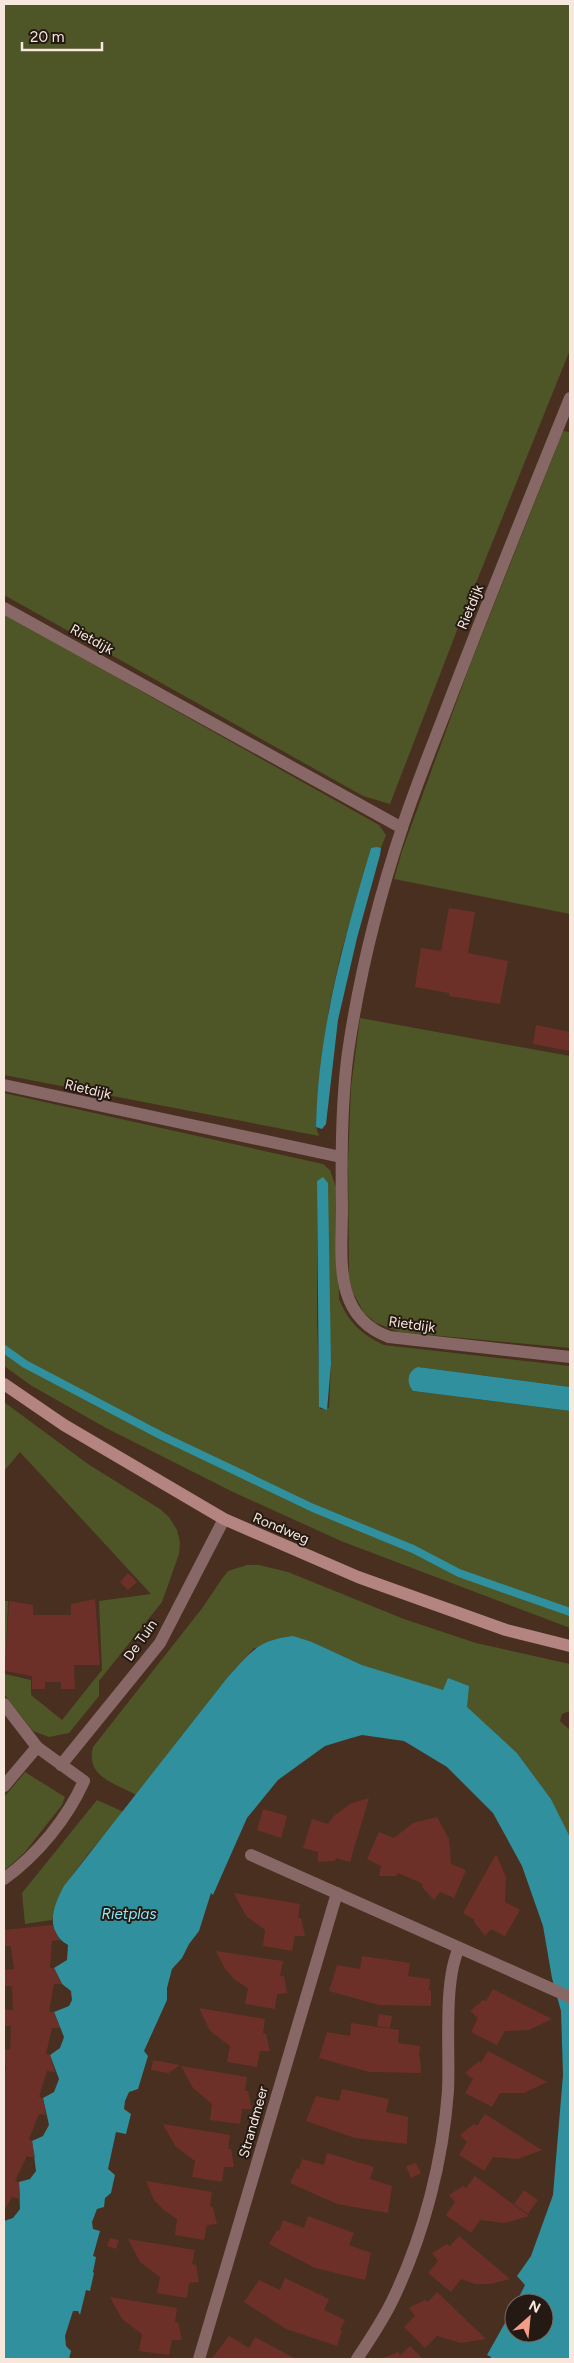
<svg xmlns="http://www.w3.org/2000/svg" width="574" height="2363" font-family="Figtree,sans-serif">
<rect width="100%" height="100%" fill="#482f1f"/>
<g fill="#4e5527" fill-rule="evenodd">
<path d="M 4,4 L 570,4 L 570,350 L 461,620 L 390,804 L 363,796 L 4,595 Z"/>
<path d="M 563,431 L 570,432 L 570,914 L 394,879 L 402,851 L 470,665 Z"/>
<path d="M 4,614 L 379,825 L 386,835 L 381,848 L 371,848 L 341,953 L 329,1008 L 317,1103 L 316,1127 L 319,1136 L 4,1075 Z"/>
<path d="M 360,1018 L 570,1056 L 570,1348 L 399,1332 L 376,1323 L 364,1313 L 352,1291 L 349,1276 L 348,1162 L 351,1087 Z"/>
<path d="M 4,1093 L 323,1164 L 330,1170 L 337,1190 L 339,1299 C 349,1323 361,1334 384,1345 L 570,1366 L 570,1387 L 418,1367 L 413,1391 L 570,1411 L 570,1628 L 341,1541 L 235,1493 L 106,1428 L 32,1386 L 4,1366 ZM 320,1179 L 331,1364 L 329,1408 L 320,1409 L 317,1319 L 317,1181 Z"/>
<path d="M 4,1402 L 88,1464 L 160,1509 L 169,1517 L 177,1530 L 180,1542 L 179,1554 L 162,1602 L 99,1681 L 99,1696 L 69,1733 L 49,1737 L 33,1731 L 4,1694 L 4,1601 L 8,1601 L 5,1674 L 31,1680 L 31,1695 L 62,1720 L 102,1670 L 99,1601 L 151,1594 L 20,1452 L 4,1471 Z"/>
<path d="M 247,1565 L 259,1565 L 288,1572 L 404,1619 L 476,1643 L 570,1664 L 570,1711 L 562,1714 L 560,1721 L 570,1730 L 570,1837 L 551,1799 L 517,1753 L 466,1707 L 449,1678 L 443,1691 L 362,1665 L 312,1642 L 254,1648 L 227,1678 L 136,1795 C 115,1783 85,1777 93,1747 L 203,1607 L 221,1580 L 228,1571 Z"/>
<path d="M 25,1772 L 65,1797 L 62,1805 L 25,1852 L 4,1871 L 4,1797 Z"/>
<path d="M 97,1800 L 124,1812 C 97,1845 62,1878 52,1920 L 25,1924 L 22,1893 Z"/>
</g>
<g fill="#30909d">
<path d="M 377,847 L 381,848 L 380,855 L 357,938 L 338,1020 L 326,1124 L 322,1129 L 316,1127 C 318,1031 344,939 371,848 Z"/>
<path d="M 323,1177 L 328,1183 L 331,1364 L 327,1410 L 319,1407 L 317,1181 Z"/>
<path d="M 418,1367 L 570,1387 L 570,1411 L 413,1391 C 406,1383 407,1371 418,1367 Z"/>
<path d="M 293,1636 L 312,1642 L 362,1665 L 443,1690 L 448,1678 L 469,1686 L 467,1707 L 517,1753 L 551,1799 L 570,1837 L 570,2359 L 490,2359 L 491,2357 L 487,2355 L 514,2307 L 514,2333 L 544,2333 L 544,2303 L 516,2303 L 525,2285 L 517,2276 L 531,2256 L 553,2195 L 563,2075 L 561,2011 L 552,1978 L 543,1926 L 522,1866 L 493,1813 L 447,1767 L 404,1741 L 362,1735 L 348,1739 L 325,1746 L 278,1780 L 247,1818 L 213,1895 L 211,1893 L 199,1931 L 189,1944 L 182,1958 L 172,1969 L 167,1988 L 167,2000 L 144,2051 L 148,2056 L 138,2089 L 129,2092 L 125,2101 L 124,2109 L 131,2114 L 126,2134 L 116,2132 L 108,2169 L 115,2175 L 111,2193 L 105,2198 L 104,2207 L 97,2209 L 92,2222 L 93,2229 L 100,2231 L 93,2256 L 96,2257 L 93,2272 L 94,2273 L 90,2291 L 86,2290 L 80,2315 L 78,2311 L 73,2311 L 65,2336 L 66,2346 L 71,2351 L 69,2359 L 4,2359 L 4,2221 L 13,2218 L 20,2209 L 19,2182 L 30,2179 L 36,2171 L 32,2141 L 43,2136 L 49,2125 L 43,2098 L 54,2092 L 59,2079 L 50,2055 L 60,2048 L 64,2037 L 54,2012 L 69,2006 L 72,2000 L 71,1991 L 62,1984 L 54,1968 L 67,1960 L 68,1945 C 44,1931 53,1906 64,1886 L 227,1678 C 250,1653 257,1640 293,1636 Z"/>
</g>
<g fill="none" stroke-linecap="round" stroke-linejoin="round">
<path stroke="#30909d" stroke-width="8" d="M 4,1349 L 25,1364 L 160,1435 L 313,1508 L 413,1549 L 459,1573 L 570,1612"/>
</g>
<g fill="#6d3028">
<path d="M 449,908 L 475,912 L 468,953 L 508,961 L 500,1004 L 449,996 L 449,993 L 415,987 L 421,948 L 441,951 Z"/>
<path d="M 536,1025 L 570,1032 L 570,1051 L 533,1044 Z"/>
<path d="M 128,1573 L 137,1582 L 128,1590 L 120,1582 Z"/>
<path d="M 95,1599 L 100,1665 L 74,1665 L 75,1689 L 61,1689 L 61,1682 L 45,1682 L 45,1689 L 32,1689 L 32,1676 L 5,1671 L 9,1601 L 33,1605 L 33,1615 L 71,1615 L 71,1604 Z"/>
<path d="M 369,1798 L 350,1862 L 336,1858 L 335,1861 L 318,1862 L 318,1852 L 303,1848 L 312,1819 L 328,1824 L 334,1816 L 350,1804 Z"/>
<path d="M 263,1809 L 287,1816 L 281,1838 L 257,1830 Z"/>
<path d="M 437,1817 L 449,1839 L 451,1864 L 466,1870 L 454,1898 L 440,1892 L 434,1900 L 422,1887 L 423,1884 L 398,1873 L 396,1876 L 379,1876 L 381,1866 L 367,1859 L 379,1832 L 394,1838 L 413,1823 Z"/>
<path d="M 496,1854 L 506,1877 L 505,1902 L 520,1910 L 505,1936 L 491,1929 L 485,1936 L 474,1922 L 475,1920 L 463,1913 Z"/>
<path d="M 234,1893 L 300,1904 L 298,1918 L 301,1918 L 305,1936 L 295,1936 L 292,1951 L 263,1946 L 265,1930 L 246,1916 Z"/>
<path d="M 52,1925 L 60,1940 L 52,1941 L 50,1968 L 54,1968 L 62,1984 L 54,1984 L 49,2012 L 54,2012 L 60,2028 L 52,2028 L 46,2054 L 50,2055 L 55,2072 L 47,2071 L 39,2097 L 43,2098 L 46,2115 L 39,2114 L 29,2139 L 32,2141 L 35,2158 L 27,2156 L 15,2181 L 19,2182 L 20,2199 L 12,2197 L 4,2211 L 4,2086 L 6,2066 L 4,2066 L 4,2049 L 10,2050 L 11,2026 L 4,2026 L 4,2009 L 13,2010 L 12,1986 L 4,1986 L 4,1970 L 14,1969 L 11,1946 L 4,1946 L 4,1930 Z"/>
<path d="M 216,1951 L 283,1961 L 280,1976 L 284,1976 L 287,1993 L 277,1994 L 275,2009 L 245,2004 L 248,1988 L 235,1980 L 225,1969 Z"/>
<path d="M 362,1956 L 410,1963 L 408,1976 L 430,1979 L 429,1990 L 431,1990 L 431,2006 L 379,2005 L 329,1991 L 337,1965 L 360,1969 Z"/>
<path d="M 493,1989 L 552,2019 L 529,2030 L 505,2031 L 497,2045 L 471,2032 L 478,2018 L 470,2011 L 483,2000 L 486,2001 Z"/>
<path d="M 199,2008 L 265,2019 L 263,2033 L 266,2034 L 270,2051 L 260,2051 L 257,2067 L 227,2062 L 230,2046 L 210,2031 Z"/>
<path d="M 379,2014 L 392,2016 L 390,2028 L 377,2026 Z"/>
<path d="M 351,2023 L 399,2030 L 398,2043 L 420,2046 L 419,2057 L 420,2057 L 421,2073 L 369,2072 L 319,2058 L 327,2032 L 350,2036 Z"/>
<path d="M 488,2051 L 547,2082 L 524,2093 L 500,2093 L 492,2107 L 465,2093 L 473,2079 L 465,2073 L 479,2061 L 481,2063 Z"/>
<path d="M 153,2060 L 180,2065 L 169,2073 L 151,2070 Z"/>
<path d="M 181,2066 L 247,2077 L 245,2091 L 248,2091 L 252,2109 L 242,2109 L 240,2124 L 210,2120 L 212,2104 L 193,2088 Z"/>
<path d="M 342,2089 L 389,2099 L 386,2112 L 408,2117 L 407,2144 L 355,2138 L 306,2121 L 316,2096 L 339,2101 Z"/>
<path d="M 485,2114 L 542,2150 L 518,2159 L 493,2157 L 484,2171 L 459,2155 L 467,2142 L 460,2135 L 474,2124 L 477,2126 Z"/>
<path d="M 163,2124 L 230,2135 L 228,2149 L 231,2149 L 234,2167 L 224,2167 L 222,2182 L 192,2177 L 195,2161 L 175,2146 Z"/>
<path d="M 327,2153 L 374,2167 L 370,2179 L 392,2186 L 388,2213 L 337,2204 L 290,2183 L 297,2168 L 299,2169 L 302,2159 L 324,2165 Z"/>
<path d="M 416,2163 L 421,2173 L 411,2178 L 406,2166 Z"/>
<path d="M 475,2176 L 529,2216 L 505,2223 L 480,2220 L 471,2233 L 446,2215 L 455,2202 L 449,2195 L 463,2186 L 466,2188 Z"/>
<path d="M 146,2181 L 212,2192 L 210,2206 L 213,2207 L 217,2224 L 207,2225 L 204,2240 L 175,2235 L 177,2219 L 165,2211 L 154,2200 Z"/>
<path d="M 524,2190 L 538,2200 L 528,2214 L 514,2204 Z"/>
<path d="M 308,2216 L 354,2233 L 349,2245 L 371,2253 L 365,2280 L 315,2268 L 269,2244 L 277,2230 L 279,2231 L 283,2220 L 304,2228 Z"/>
<path d="M 459,2236 L 510,2279 L 490,2284 L 475,2284 L 461,2279 L 451,2292 L 428,2273 L 438,2261 L 432,2253 L 447,2244 L 450,2246 Z"/>
<path d="M 110,2238 L 119,2240 L 116,2249 L 107,2246 Z"/>
<path d="M 128,2239 L 195,2250 L 192,2264 L 196,2265 L 199,2282 L 189,2283 L 187,2298 L 157,2293 L 160,2277 L 140,2262 Z"/>
<path d="M 285,2278 L 329,2299 L 324,2310 L 345,2320 L 340,2330 L 342,2331 L 337,2346 L 286,2329 L 244,2302 L 259,2280 L 280,2290 Z"/>
<path d="M 437,2292 L 486,2339 L 461,2343 L 437,2336 L 425,2348 L 404,2327 L 415,2316 L 409,2308 L 425,2300 L 428,2302 Z"/>
<path d="M 110,2297 L 177,2308 L 175,2322 L 178,2322 L 182,2340 L 172,2340 L 169,2355 L 139,2351 L 142,2334 L 122,2319 Z"/>
<path d="M 229,2336 L 249,2348 L 255,2337 L 296,2359 L 214,2359 L 212,2358 Z"/>
<path d="M 410,2346 L 423,2359 L 381,2359 L 398,2352 L 400,2355 Z"/>
</g>
<g fill="none" stroke-linecap="round" stroke-linejoin="round">
<g stroke="#876866" stroke-width="12">
<path d="M 570,398 C 528,502 486,605 446,710 C 431,749 415,788 402,828 C 378,900 359,977 348,1052 C 341,1103 341,1156 342,1207 C 342,1257 332,1316 389,1337 L 570,1357"/>
<path d="M 4,608 L 402,828"/>
<path d="M 4,1085 L 341,1157"/>
<path d="M 4,1704 L 37,1747 L 84,1781 C 67,1819 38,1854 4,1879"/>
<path d="M 61,1765 L 160,1643 L 224,1519"/>
<path d="M 4,1786 L 37,1747"/>
<path d="M 251,1855 L 570,1997"/>
<path d="M 199,2359 L 337,1893"/>
<path d="M 357,2359 C 370,2339 384,2319 394,2297 C 424,2234 443,2160 448,2091 C 450,2051 443,1982 459,1948"/>
</g>
<path stroke="#b48480" stroke-width="12" d="M 4,1384 L 64,1425 L 224,1519 L 358,1577 L 506,1630 L 570,1646"/>
</g>
<g text-anchor="middle" stroke-width="4" stroke-linejoin="round" paint-order="stroke">
<g font-size="14" fill="#f8e7dd" stroke="#251a13">
<text transform="translate(470 607) rotate(-68)" y="5">Rietdijk</text>
<text transform="translate(92 639) rotate(29)" y="5">Rietdijk</text>
<text transform="translate(88 1089) rotate(13)" y="5">Rietdijk</text>
<text transform="translate(412 1324) rotate(8)" y="5">Rietdijk</text>
<text transform="translate(281 1528) rotate(23)" y="5">Rondweg</text>
<text transform="translate(140 1640) rotate(-55)" y="5">De Tuin</text>
<text transform="translate(253 2122) rotate(-74)" y="5">Strandmeer</text>
</g>
<g font-size="15" font-style="italic" fill="#8aecfb" stroke="#251a13">
<text x="129" y="1919">Rietplas</text>
</g>
</g>
<rect width="574" height="2363" fill="none" stroke="#f8e7dd" stroke-width="10"/>
<g transform="translate(529 2318) rotate(27)"><circle r="24" fill="#251a13" stroke="#796c64"/>
<path d="M0-4L9 19L0 12L-9 19Z" fill="#f49e89"/>
<text y="-8" font-size="14" font-weight="bold" text-anchor="middle" fill="#f8e7dd">N</text>
</g>
<path d="M22 42v8h80v-8" fill="none" stroke="#f8e7dd" stroke-width="2.5"/>
<text x="30" y="42" font-size="15" fill="#f8e7dd" stroke="#251a13" stroke-width="4" paint-order="stroke">20 m</text>
</svg>
